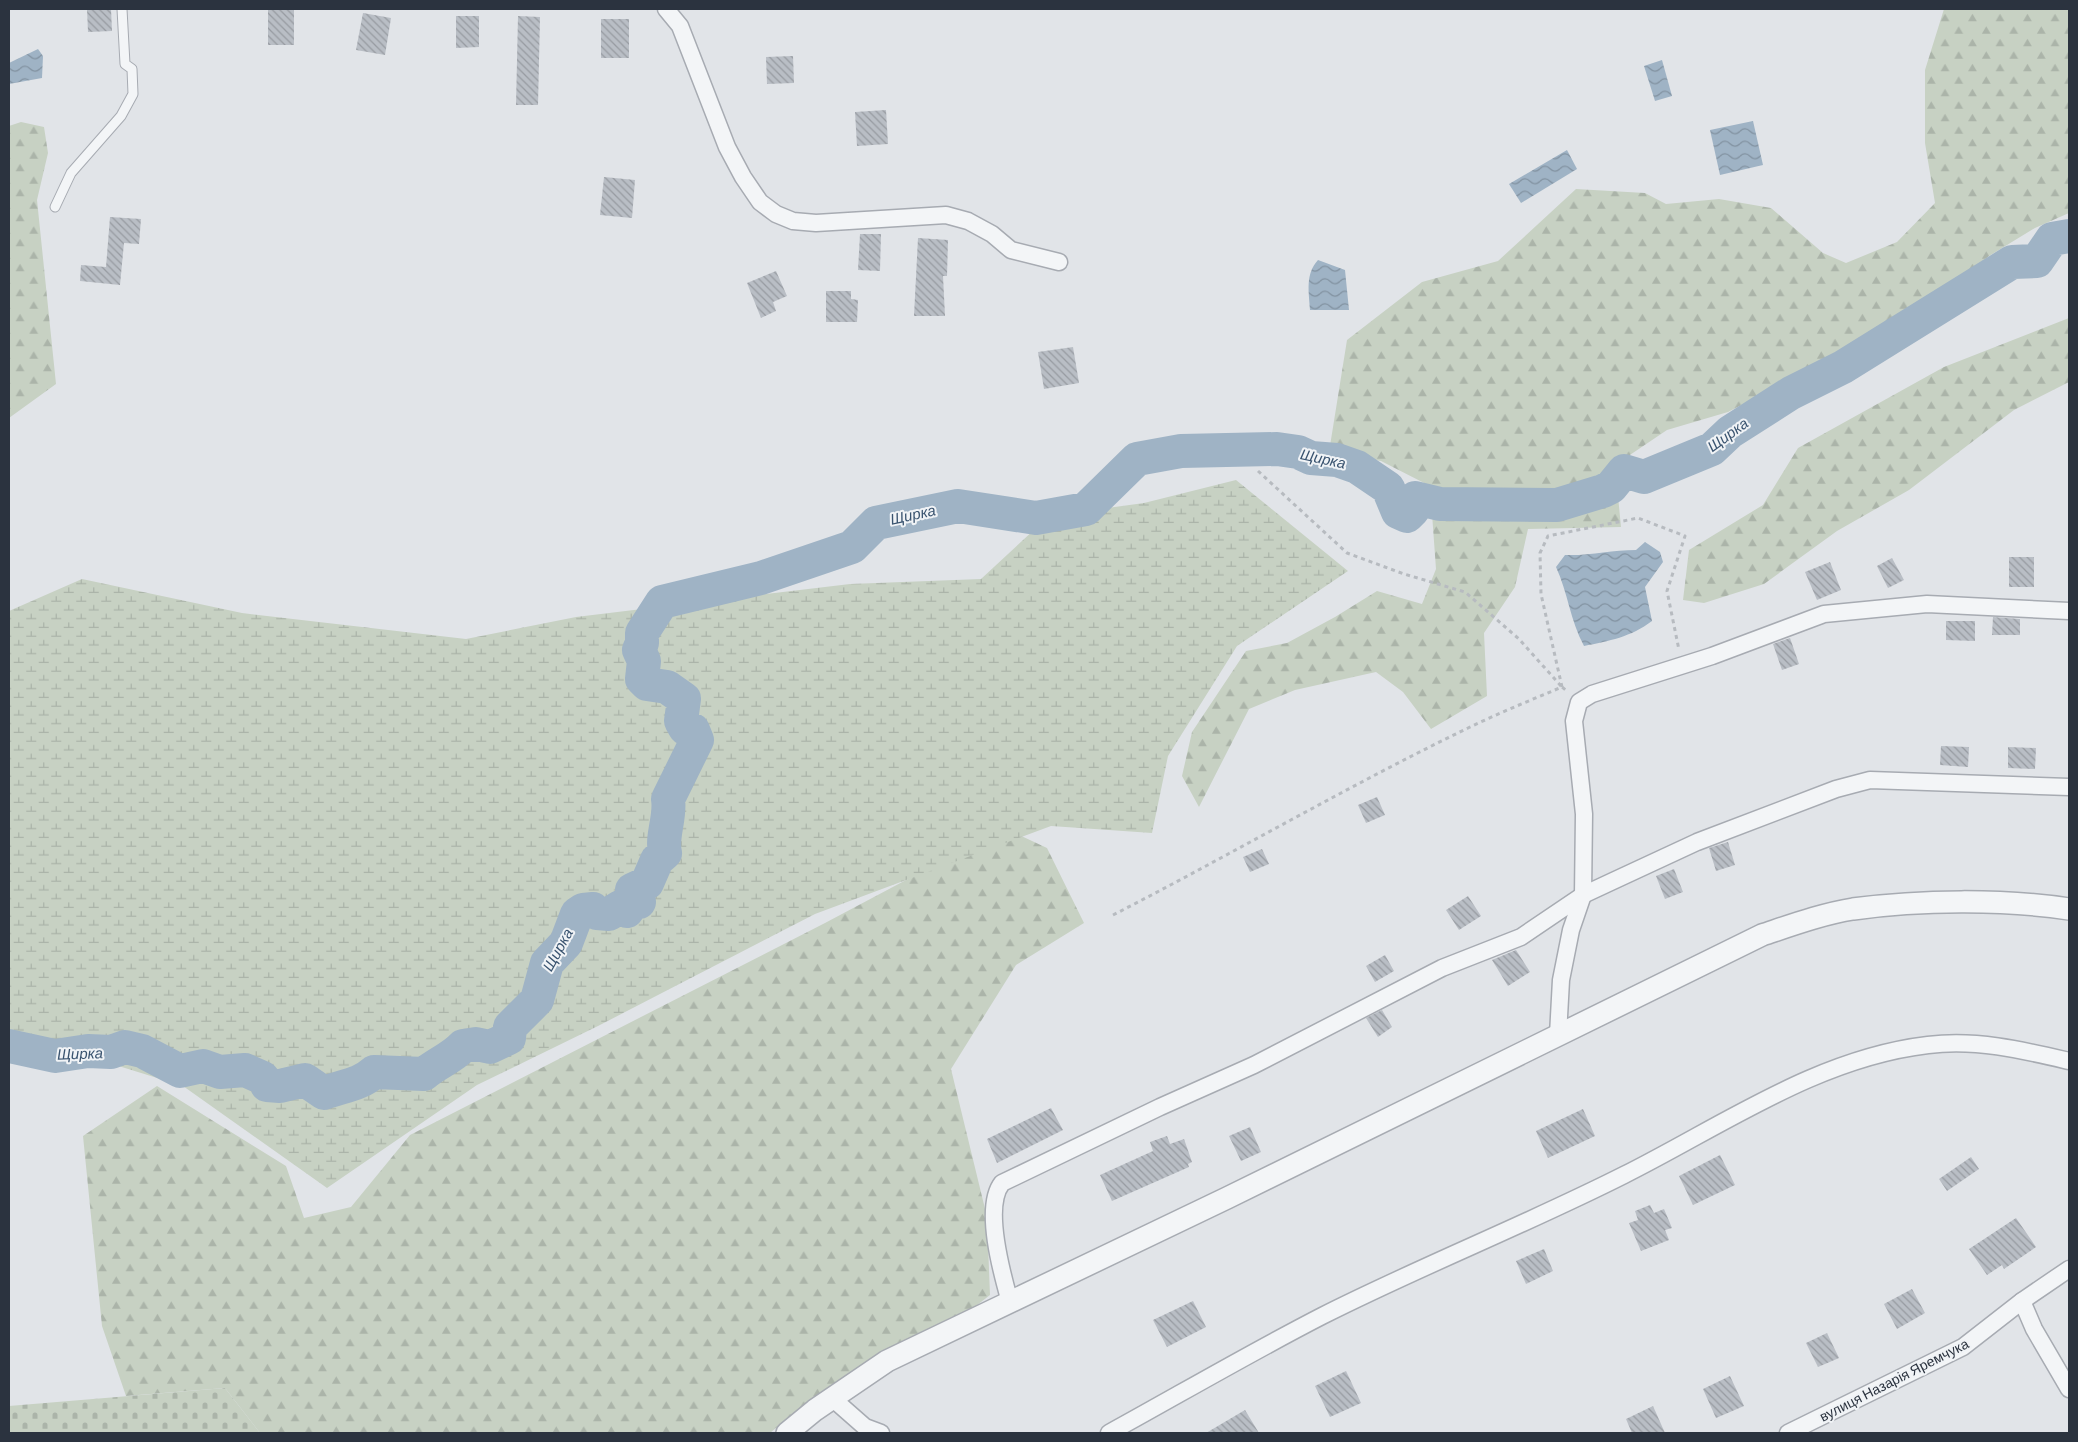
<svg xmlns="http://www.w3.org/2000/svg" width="2078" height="1442" font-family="Barlow,sans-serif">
<defs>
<pattern id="forest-firs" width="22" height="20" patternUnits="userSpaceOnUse" patternTransform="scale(1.25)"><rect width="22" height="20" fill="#c7d1c3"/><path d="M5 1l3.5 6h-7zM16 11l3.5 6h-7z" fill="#abb4a9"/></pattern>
<pattern id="wetland-marsh" width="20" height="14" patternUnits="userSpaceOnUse" patternTransform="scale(1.25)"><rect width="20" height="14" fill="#c7d1c3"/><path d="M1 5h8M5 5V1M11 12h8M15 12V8" fill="none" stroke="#abb4a9"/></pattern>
<pattern id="cemetery-stones" width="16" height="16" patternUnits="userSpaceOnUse" patternTransform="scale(1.25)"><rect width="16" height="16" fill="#c7d1c3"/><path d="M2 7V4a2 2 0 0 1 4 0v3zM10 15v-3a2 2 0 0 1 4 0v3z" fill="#abb4a9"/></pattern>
<pattern id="water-waves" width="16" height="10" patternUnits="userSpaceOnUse" patternTransform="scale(1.25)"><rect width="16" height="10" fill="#9fb3c5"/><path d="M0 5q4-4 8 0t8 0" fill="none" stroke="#8292a1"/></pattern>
<pattern id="building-back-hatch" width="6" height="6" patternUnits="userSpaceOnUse" patternTransform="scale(1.25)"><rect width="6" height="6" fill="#b9bec5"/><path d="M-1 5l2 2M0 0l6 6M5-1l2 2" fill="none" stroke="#979ba1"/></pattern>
</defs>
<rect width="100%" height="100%" fill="#e1e4e8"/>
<g fill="url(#forest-firs)">
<path d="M 1944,9 L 2069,9 L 2069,213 L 2035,228 L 1989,256 L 1963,278 L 1836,356 L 1728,412 L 1667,430 L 1615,465 L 1621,527 L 1528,529 L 1515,587 L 1484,633 L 1487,696 L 1431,729 L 1403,692 L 1376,672 L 1295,690 L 1249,709 L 1199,807 L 1182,776 L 1192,732 L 1246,651 L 1287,643 L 1335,617 L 1377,591 L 1422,604 L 1436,569 L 1430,486 L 1381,461 L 1329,452 L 1347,340 L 1422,282 L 1498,261 L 1576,189 L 1645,193 L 1666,204 L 1719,199 L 1771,208 L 1823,253 L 1846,263 L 1897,242 L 1935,203 L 1925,143 L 1925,70 Z"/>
<path d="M 21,122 L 44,127 L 48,153 L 37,200 L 56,384 L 9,418 L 9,126 Z"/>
<path d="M 2069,318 L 2069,382 L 2014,410 L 1909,490 L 1837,531 L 1764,584 L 1704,603 L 1683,600 L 1689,550 L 1763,505 L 1798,448 L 1944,367 Z"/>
<path d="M 1004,828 L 1047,848 L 1084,923 L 1016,965 L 951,1069 L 987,1217 L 990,1295 L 972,1309 L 903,1343 L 791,1415 L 770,1433 L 260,1433 L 225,1388 L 126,1396 L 102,1326 L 83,1136 L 157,1086 L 286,1166 L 304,1218 L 351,1207 L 410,1135 L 825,923 Z"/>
</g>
<path fill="url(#wetland-marsh)" d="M 1236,480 L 1348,571 L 1237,646 L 1168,756 L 1152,833 L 1051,826 L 815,914 L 598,1026 L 477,1085 L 327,1188 L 183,1086 L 9,1032 L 9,611 L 82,579 L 242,613 L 466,639 L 576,617 L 850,584 L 981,579 L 1049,516 L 1144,503 Z"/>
<path fill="url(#cemetery-stones)" d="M 225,1388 L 260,1433 L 10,1433 L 9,1406 Z"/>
<g fill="url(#water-waves)">
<path d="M 38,49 L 43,56 L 42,78 L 9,84 L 9,63 Z"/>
<path d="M 1662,60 L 1672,96 L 1655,101 L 1644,66 Z"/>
<path d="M 1753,121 L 1763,165 L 1720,175 L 1710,130 Z"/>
<path d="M 1567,150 L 1577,169 L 1521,203 L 1509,184 Z"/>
<path d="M 1318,260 L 1345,270 L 1349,310 L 1310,310 C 1309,292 1305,274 1318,260 Z"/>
<path d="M 1645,542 L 1660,552 L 1663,562 L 1645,587 L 1652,621 C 1631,637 1609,641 1584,646 C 1570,620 1568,593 1556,567 L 1565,555 C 1589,556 1612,550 1636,550 Z"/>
</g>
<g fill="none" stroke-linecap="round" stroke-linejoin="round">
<path stroke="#9fb3c5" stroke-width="34" d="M 9,1046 L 55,1056 L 88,1051 L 111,1052 L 125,1047 L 142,1051 L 180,1071 L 203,1066 L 220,1072 L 245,1070 L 263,1078 L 267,1085 L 280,1086 L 305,1080 L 324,1093 C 342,1086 360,1085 374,1072 L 424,1074 C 437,1063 452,1058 463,1046 L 476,1044 L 490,1047 L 509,1038 L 510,1027 L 537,1000 L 547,963 L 566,943 L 577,914 L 583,910 L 593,909 L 597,913 L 609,914 L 620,907 L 627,911 L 632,903 L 639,902 L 636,893 L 632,890 L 647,883 L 657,860 L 665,853 C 661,836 671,817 668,799 L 697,740 L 693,730 L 685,728 L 681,721 L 684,699 L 667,687 L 647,684 L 642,679 L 644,661 L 639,650 L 642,643 L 642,633 L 662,602 L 761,578 L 852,547 L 876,523 L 958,506 L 1036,518 L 1086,509 L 1137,459 L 1181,451 L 1277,449 L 1298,452 L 1311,458 L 1337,460 L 1357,467 L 1388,488 L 1398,512 L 1407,516 L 1413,510 L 1415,498 L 1440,504 L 1557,505 L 1603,491 L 1611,487 L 1624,471 L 1644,477 L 1712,449 L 1730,432 L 1791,393 L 1843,367 L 2012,262 L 2037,261 L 2052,239 L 2069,236"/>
</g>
<g fill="url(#building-back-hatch)">
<path d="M 87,9 L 111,9 L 112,31 L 88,32 Z"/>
<rect x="268" y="9" width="26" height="36"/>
<path d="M 363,13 L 391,18 L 385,55 L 356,50 Z"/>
<path d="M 456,16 L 479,16 L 479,47 L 456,48 Z"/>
<path d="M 518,16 L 540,17 L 538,105 L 516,105 Z"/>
<rect x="601" y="19" width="28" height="39"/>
<path d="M 793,56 L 794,83 L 767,84 L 766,57 Z"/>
<path d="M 886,110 L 888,144 L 857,146 L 855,112 Z"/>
<path d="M 604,177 L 635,180 L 632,218 L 600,215 Z"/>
<path d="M 110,217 L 141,219 L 139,244 L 124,243 L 120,285 L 80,281 L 81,265 L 106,267 Z"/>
<path d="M 860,234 L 881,234 L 880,271 L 858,270 Z"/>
<path d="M 918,238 L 948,240 L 947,276 L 943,276 L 945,316 L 914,316 Z"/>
<path d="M 776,271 L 787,296 L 773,302 L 776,311 L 761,318 L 747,283 Z"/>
<path d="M 826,291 L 851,291 L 851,299 L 858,300 L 857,322 L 826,322 Z"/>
<path d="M 1073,347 L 1079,383 L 1044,389 L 1038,352 Z"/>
<rect x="2009" y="557" width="25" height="30"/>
<path d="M 1892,558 L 1904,580 L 1888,588 L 1877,566 Z"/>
<path d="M 1830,562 L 1841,590 L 1817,600 L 1805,572 Z"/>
<path d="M 1993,617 L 2020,619 L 2020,635 L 1992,635 Z"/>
<path d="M 1946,621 L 1975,621 L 1975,641 L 1946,640 Z"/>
<path d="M 1790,638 L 1799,664 L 1782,670 L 1773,644 Z"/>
<path d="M 1941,746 L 1969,747 L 1968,767 L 1940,765 Z"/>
<path d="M 2008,747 L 2036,748 L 2035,769 L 2008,768 Z"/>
<path d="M 1377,797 L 1385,815 L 1366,823 L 1358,805 Z"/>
<path d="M 1728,842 L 1735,865 L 1716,871 L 1709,848 Z"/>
<path d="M 1262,849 L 1269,864 L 1250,872 L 1243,857 Z"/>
<path d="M 1674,869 L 1683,892 L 1665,899 L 1656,876 Z"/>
<path d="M 1468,896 L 1481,916 L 1459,930 L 1446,910 Z"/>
<path d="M 1516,950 L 1530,972 L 1508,986 L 1492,960 Z"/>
<path d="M 1385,955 L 1394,971 L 1375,982 L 1366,966 Z"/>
<path d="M 1382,1010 L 1392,1027 L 1378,1037 L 1366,1018 Z"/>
<path d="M 1051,1108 L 1063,1130 L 997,1163 L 987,1139 Z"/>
<path d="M 1583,1109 L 1595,1136 L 1548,1158 L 1536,1131 Z"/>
<path d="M 1250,1127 L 1261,1152 L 1241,1161 L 1229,1136 Z"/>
<path d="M 1167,1136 L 1170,1144 L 1184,1139 L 1192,1162 L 1188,1164 L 1189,1167 L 1112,1201 L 1100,1175 L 1153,1151 L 1150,1142 Z"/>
<path d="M 1720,1155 L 1735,1185 L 1693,1205 L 1679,1176 Z"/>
<path d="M 1971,1157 L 1979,1169 L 1947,1191 L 1939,1179 Z"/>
<path d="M 1650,1205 L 1654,1213 L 1664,1209 L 1672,1228 L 1665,1230 L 1669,1240 L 1641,1251 L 1629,1223 L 1638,1220 L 1635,1211 Z"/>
<path d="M 2016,1218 L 2036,1247 L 2004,1269 L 2002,1265 L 1987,1275 L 1969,1249 Z"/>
<path d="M 1544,1249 L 1553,1271 L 1526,1284 L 1516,1261 Z"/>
<path d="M 1912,1289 L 1925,1313 L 1897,1329 L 1884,1304 Z"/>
<path d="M 1193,1301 L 1206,1327 L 1167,1347 L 1153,1320 Z"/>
<path d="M 1827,1333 L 1839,1358 L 1818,1367 L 1806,1343 Z"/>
<path d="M 1346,1371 L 1361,1403 L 1330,1417 L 1315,1386 Z"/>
<path d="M 1730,1376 L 1744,1406 L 1716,1418 L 1703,1389 Z"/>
<path d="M 1653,1406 L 1665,1433 L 1632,1433 L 1626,1419 Z"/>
<path d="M 1245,1410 L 1259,1433 L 1206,1433 Z"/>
</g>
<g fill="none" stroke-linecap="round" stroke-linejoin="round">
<defs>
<path id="service" d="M 55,207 L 71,173 L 121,116 L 133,94 L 132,69 L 125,64 L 122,9"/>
<g id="minor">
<path d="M 666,9 L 680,26 L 727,147 L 743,177 L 760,202 L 776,214 L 793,221 L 816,223 L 946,215 L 968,221 L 992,234 L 1011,250 L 1059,262"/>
<path d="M 1558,1035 L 1561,980 L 1571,930 L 1583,895 L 1584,814 L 1574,721 L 1579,702 L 1592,694 L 1712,656 L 1824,614 L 1927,604 L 2069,611"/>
<path d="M 2022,1301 L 2034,1329 L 2069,1389"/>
<path d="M 1010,1302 C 1002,1274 983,1207 1002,1183 L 1160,1107 L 1254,1065 L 1442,968 L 1521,937 L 1583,895 L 1613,881 L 1697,842 L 1836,789 L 1870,780 L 2069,787"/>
<path d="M 832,1398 L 865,1427 L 881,1433"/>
<path d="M 1109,1433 C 1180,1394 1250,1353 1322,1316 C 1421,1266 1525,1225 1624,1175 C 1722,1126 1817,1058 1928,1045 C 1977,1039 2022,1050 2069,1061"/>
<path d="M 1788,1433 L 1963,1347 L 2022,1301 L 2069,1269"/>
</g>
<path id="tertiary" d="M 787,1433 L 815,1410 L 887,1361 L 1227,1198 L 1762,935 C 1792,925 1822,914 1853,909 C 1920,900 2003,899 2069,909"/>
</defs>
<use href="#service" stroke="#a7abb2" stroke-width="11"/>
<use href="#minor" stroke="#a7abb2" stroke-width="19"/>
<use href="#tertiary" stroke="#a7abb2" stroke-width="24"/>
<g stroke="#b7bbc0" stroke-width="3" stroke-dasharray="4 4" stroke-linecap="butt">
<path d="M 1258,471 L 1347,553 L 1404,574 L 1465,592 L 1519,639 L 1561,686"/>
<path d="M 1562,687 L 1541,594 L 1540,553 L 1548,536 L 1638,518 L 1685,536 L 1667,591 L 1679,650"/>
<path d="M 1113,915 C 1232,854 1348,786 1468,728 C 1499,713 1531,700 1562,687 L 1568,692"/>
</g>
<use href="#service" stroke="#f3f5f7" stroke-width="9"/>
<use href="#minor" stroke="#f3f5f7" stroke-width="16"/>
<use href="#tertiary" stroke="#f3f5f7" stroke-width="21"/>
</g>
<g text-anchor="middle" stroke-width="4" stroke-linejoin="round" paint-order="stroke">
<g font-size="14" fill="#2b333f" stroke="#f0f3f6">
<text transform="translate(1894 1380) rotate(-27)" y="5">вулиця Назарія Яремчука</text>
</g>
<g font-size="15" font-style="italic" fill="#39536f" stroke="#f0f3f6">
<text transform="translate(1728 435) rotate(-36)" y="5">Щирка</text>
<text transform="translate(1323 459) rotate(12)" y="5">Щирка</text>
<text transform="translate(913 515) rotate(-12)" y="5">Щирка</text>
<text transform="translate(558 950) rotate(-61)" y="5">Щирка</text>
<text transform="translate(80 1054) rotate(-2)" y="5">Щирка</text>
</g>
</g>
<rect width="2078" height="1442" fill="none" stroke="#2b333f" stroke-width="20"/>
</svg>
